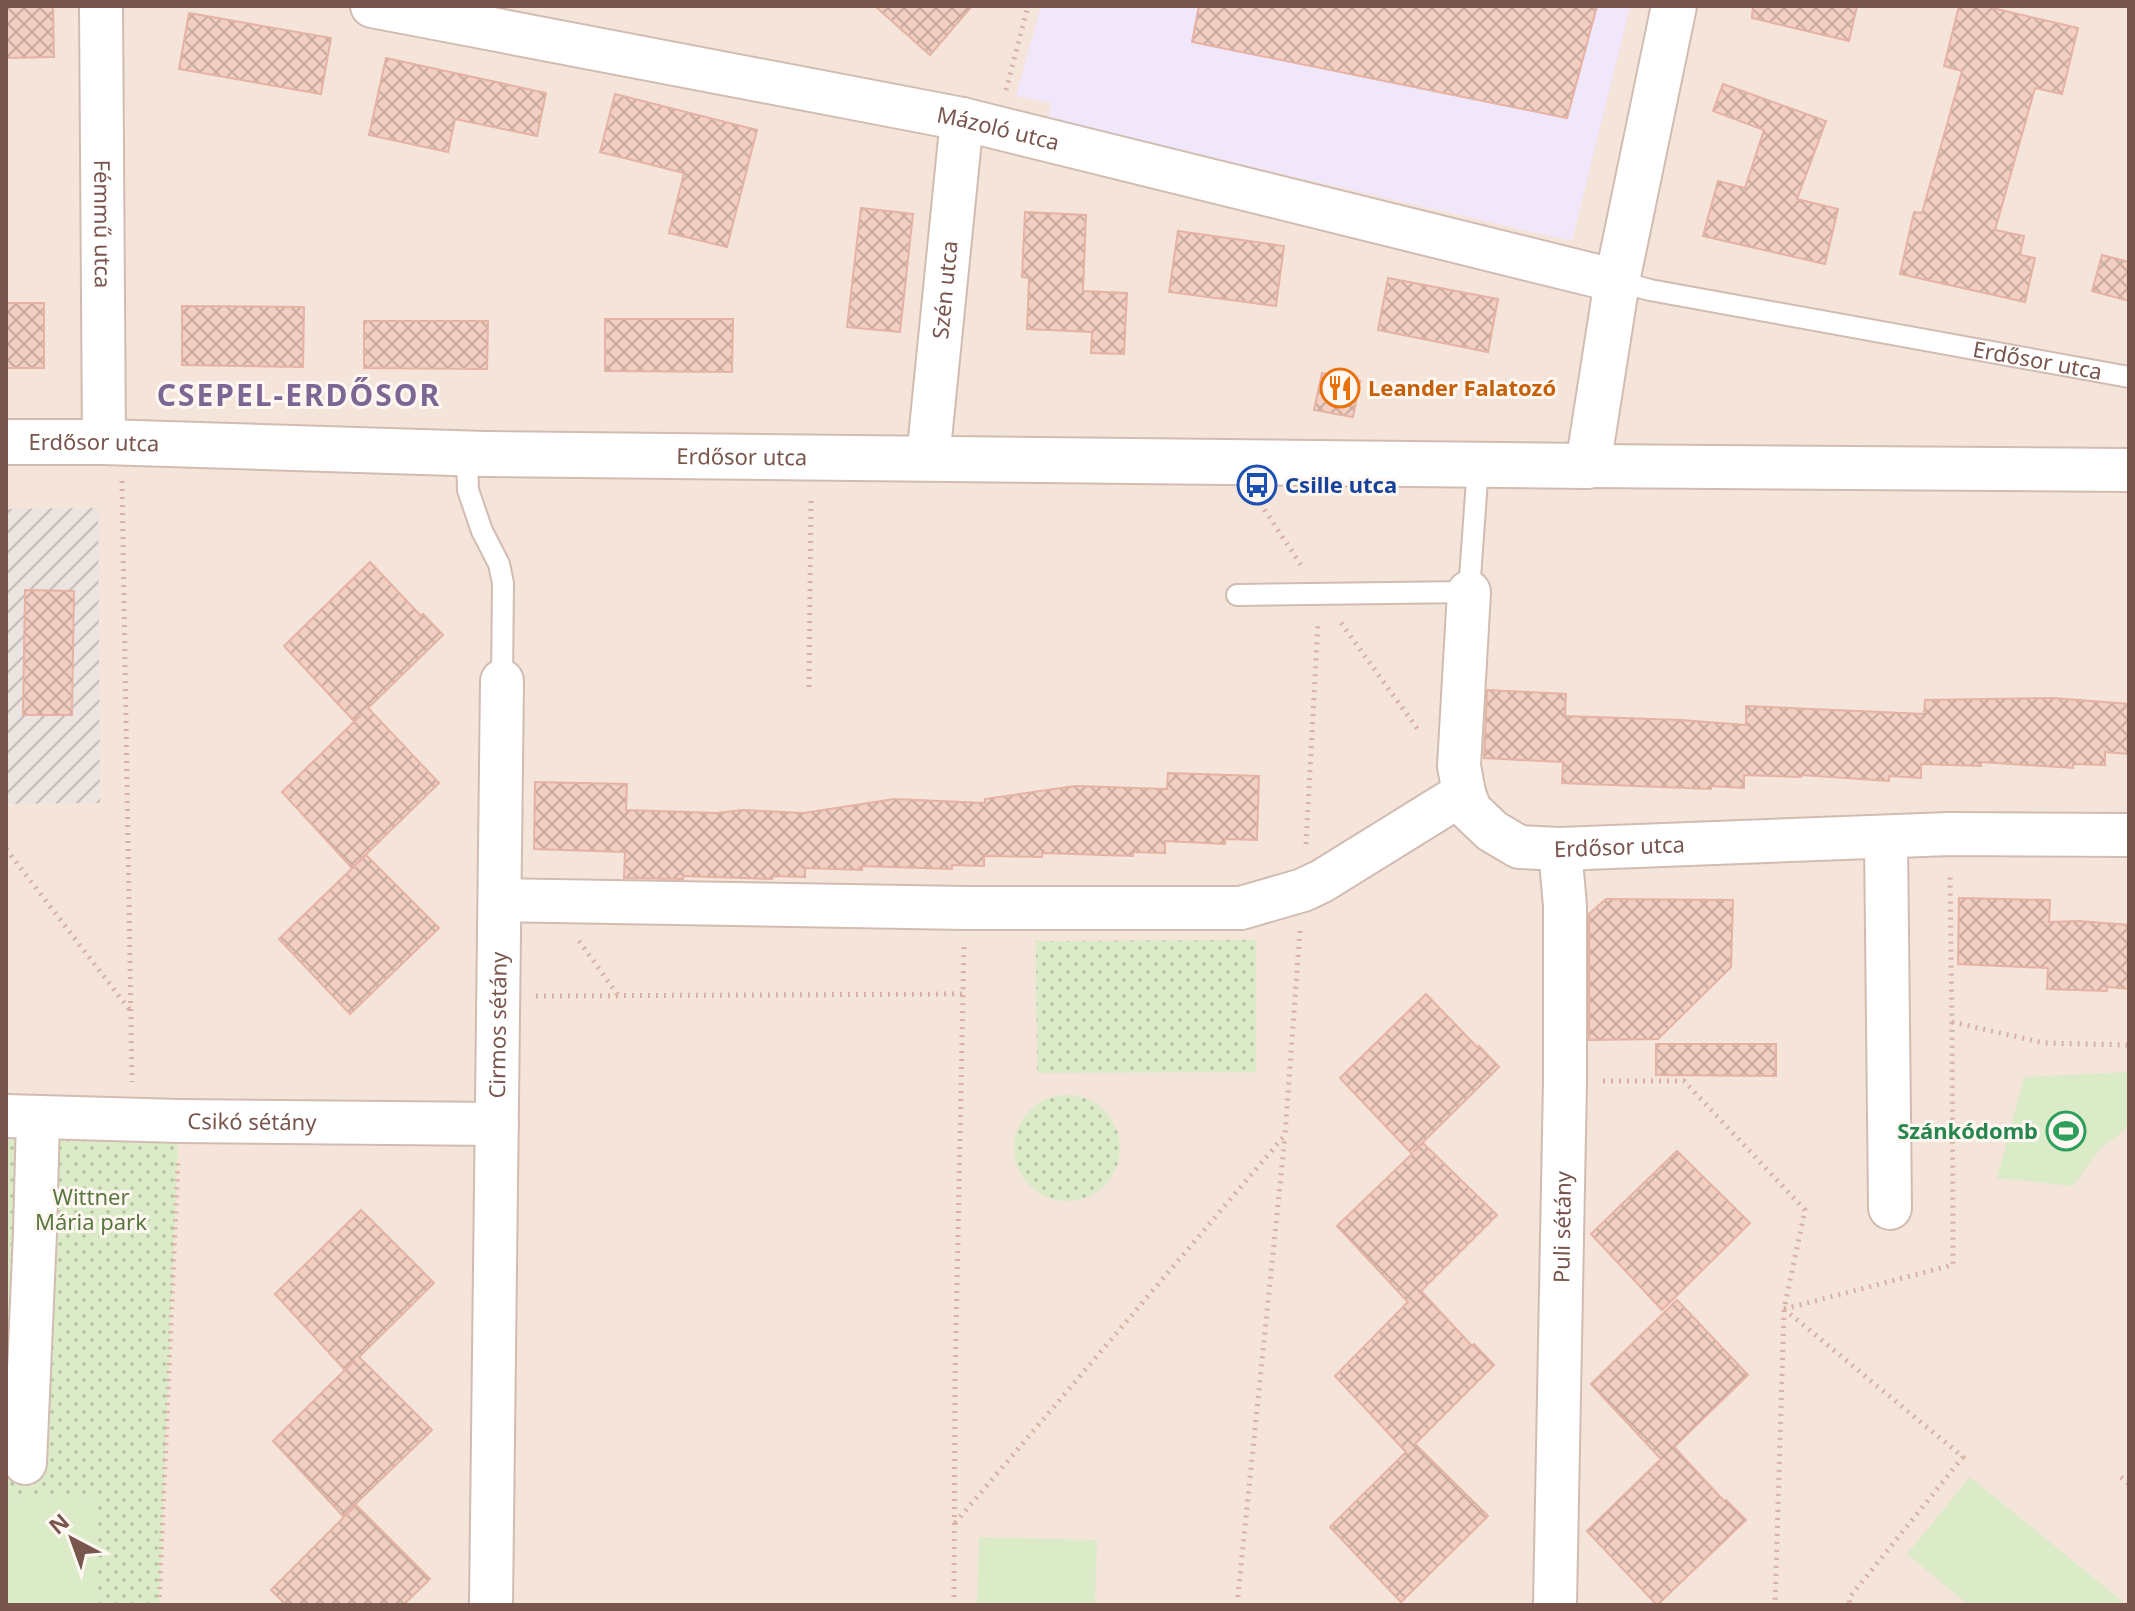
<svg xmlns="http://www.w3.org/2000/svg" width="2135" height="1611" font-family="'Noto Sans',sans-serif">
<defs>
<pattern id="industrial-furrows" width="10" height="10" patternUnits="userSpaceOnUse" patternTransform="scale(2)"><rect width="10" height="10" fill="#ece4e0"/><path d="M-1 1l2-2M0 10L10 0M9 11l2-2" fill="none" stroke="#c4bcb8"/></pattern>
<pattern id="park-dots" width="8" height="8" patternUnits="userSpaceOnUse" patternTransform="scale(2)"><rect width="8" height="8" fill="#dbebc8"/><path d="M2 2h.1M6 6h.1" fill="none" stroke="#b6c1a5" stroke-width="1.8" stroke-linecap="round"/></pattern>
<pattern id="building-cross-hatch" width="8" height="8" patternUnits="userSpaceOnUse" patternTransform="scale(2)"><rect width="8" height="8" fill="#f2cfc2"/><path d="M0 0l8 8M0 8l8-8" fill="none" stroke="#c9aba0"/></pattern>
</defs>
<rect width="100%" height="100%" fill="#fdf3eb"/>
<rect fill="#f4e4d9" x="6" y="6" width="2123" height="1599"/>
<path fill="url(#industrial-furrows)" d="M 98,508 L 100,803 L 6,804 L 6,509 Z"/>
<path fill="#f0e7fa" d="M 1041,6 L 1630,6 L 1572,241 L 1048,120 L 1051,103 L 1016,96 Z"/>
<g fill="url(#park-dots)">
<path d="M 1256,940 L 1256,1072 L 1037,1073 L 1036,941 Z"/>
<circle cx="1067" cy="1148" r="53"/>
<path d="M 6,1116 L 179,1121 L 159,1605 L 6,1605 Z"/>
</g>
<g fill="#dbebc8">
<path d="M 2129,1072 L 2129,1127 L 2100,1149 L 2073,1186 L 1997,1178 L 2024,1077 Z"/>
<path d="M 1970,1477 L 2127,1605 L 1969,1605 L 1907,1554 Z"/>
<path d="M 6,1497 L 98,1498 L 96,1605 L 6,1605 Z"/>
<path d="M 979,1537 L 1097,1540 L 1095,1605 L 977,1605 Z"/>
</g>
<g fill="url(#building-cross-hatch)" stroke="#e5b2a3" stroke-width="2">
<path d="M 6,6 L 53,6 L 54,57 L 6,58 Z"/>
<path d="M 875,6 L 972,6 L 930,55 Z"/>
<path d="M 1199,6 L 1597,6 L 1567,118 L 1192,42 Z"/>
<path d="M 1753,6 L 1857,6 L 1849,41 L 1752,18 Z"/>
<path d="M 1959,6 L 1984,6 L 2078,28 L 2062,94 L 2035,88 L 1995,230 L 2024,236 L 2020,255 L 2035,258 L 2025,302 L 1900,274 L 1914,212 L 1922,213 L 1962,71 L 1944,66 Z"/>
<path d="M 189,13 L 331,38 L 321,94 L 179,69 Z"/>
<path d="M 386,58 L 546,93 L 537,136 L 455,119 L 448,152 L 369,135 Z"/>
<path d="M 1723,84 L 1826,121 L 1797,199 L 1838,209 L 1825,264 L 1703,236 L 1718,181 L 1745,188 L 1764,130 L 1713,111 Z"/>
<path d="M 615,94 L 757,130 L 727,247 L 669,233 L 684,173 L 600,152 Z"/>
<path d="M 861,208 L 913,214 L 900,332 L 847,327 Z"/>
<path d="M 1025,212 L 1086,215 L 1083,291 L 1127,293 L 1124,354 L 1091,353 L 1092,332 L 1027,329 L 1029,278 L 1022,277 Z"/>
<path d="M 1178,231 L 1284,246 L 1276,306 L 1169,292 Z"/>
<path d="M 2102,255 L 2129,262 L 2129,301 L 2092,291 Z"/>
<path d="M 1388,278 L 1498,299 L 1488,352 L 1378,330 Z"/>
<rect x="6" y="303" width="38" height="65"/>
<path d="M 182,306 L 304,307 L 303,367 L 182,365 Z"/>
<path d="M 605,319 L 733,319 L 732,372 L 605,371 Z"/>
<path d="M 364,321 L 488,321 L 487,369 L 364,368 Z"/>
<path d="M 1322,373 L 1360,381 L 1353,417 L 1314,410 Z"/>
<path d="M 370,562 L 421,616 L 423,614 L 443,635 L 368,708 L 439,783 L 352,868 L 282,792 L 361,715 L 354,721 L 284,646 Z"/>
<path d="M 25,590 L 74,591 L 72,715 L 23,715 Z"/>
<path d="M 1487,690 L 1566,694 L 1565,716 L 1681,720 L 1746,725 L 1746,706 L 1924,714 L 1925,700 L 2053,698 L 2129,704 L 2129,754 L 2105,752 L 2105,765 L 2073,764 L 2073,768 L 1981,762 L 1981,766 L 1921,764 L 1921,778 L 1889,776 L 1889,781 L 1802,775 L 1801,777 L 1744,775 L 1744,788 L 1711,786 L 1711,789 L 1562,783 L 1563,762 L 1484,758 Z"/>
<path d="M 1168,773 L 1259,776 L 1257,840 L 1225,839 L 1225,844 L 1165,841 L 1165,853 L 1133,852 L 1133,856 L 1042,853 L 1042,857 L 984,856 L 984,866 L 952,865 L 952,869 L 862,866 L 862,870 L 805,868 L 805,877 L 773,876 L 772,879 L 683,876 L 683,879 L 624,878 L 625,852 L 534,849 L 535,782 L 627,784 L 626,810 L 717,813 L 742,810 L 804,813 L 894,799 L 985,803 L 985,799 L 1075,786 L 1167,789 Z"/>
<path d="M 366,855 L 439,928 L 350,1014 L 279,939 Z"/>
<path d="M 1959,898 L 2050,900 L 2049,922 L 2079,921 L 2129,925 L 2129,989 L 2107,987 L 2107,991 L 2047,989 L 2048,968 L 1958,964 Z"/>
<path d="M 1606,899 L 1733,900 L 1731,967 L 1658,1039 L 1589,1040 L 1589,914 Z"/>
<path d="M 1426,994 L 1478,1048 L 1479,1046 L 1499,1067 L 1413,1152 L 1423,1143 L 1497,1215 L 1421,1291 L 1472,1346 L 1474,1344 L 1494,1365 L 1415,1444 L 1488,1516 L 1401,1602 L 1330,1527 L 1406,1452 L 1335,1376 L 1408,1302 L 1337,1226 L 1412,1154 L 1340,1078 Z"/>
<path d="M 1656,1044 L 1776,1044 L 1776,1076 L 1656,1075 Z"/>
<path d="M 1677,1151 L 1750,1223 L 1662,1310 L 1591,1234 Z"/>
<path d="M 361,1210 L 434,1283 L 359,1357 L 432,1430 L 343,1516 L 273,1441 L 355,1360 L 345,1370 L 275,1294 Z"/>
<path d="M 1677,1300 L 1748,1375 L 1674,1447 L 1724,1501 L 1726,1500 L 1746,1520 L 1657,1605 L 1587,1531 L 1661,1459 L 1591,1384 Z"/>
<path d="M 356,1505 L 430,1579 L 403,1605 L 286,1605 L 271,1590 Z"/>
</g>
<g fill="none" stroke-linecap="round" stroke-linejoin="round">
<defs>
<g id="service">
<path id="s1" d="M 1617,281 L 1650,290 L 2129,377"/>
<path d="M 467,453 L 468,490 L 482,531 L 499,564 L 503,583 L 502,681"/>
<path d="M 1237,595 L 1469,592 L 1478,466"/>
</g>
<g id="minor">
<path id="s2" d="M 101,6 L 104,442"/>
<path id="s3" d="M 372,6 L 962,119 L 1617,281"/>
<path id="s4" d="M 928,459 L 962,119"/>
<path d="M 1588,466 L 2129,470"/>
<path id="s5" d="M 1469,592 L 1459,766 L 1464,793 L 1470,810 L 1492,831 L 1519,847 L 1560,849 L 1949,834 L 2129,835"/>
<path d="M 1886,838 L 1890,1208"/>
<path d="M 500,900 L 965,908 L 1241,908 L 1303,890 L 1322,881 L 1464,793"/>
<path id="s6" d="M 6,1116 L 179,1121 L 497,1124"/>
<path d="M 25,1463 L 35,1233 L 38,1117"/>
<path id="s7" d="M 491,1605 L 502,681"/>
<path id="s8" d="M 1555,1605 L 1565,1081 L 1565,906 L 1560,849"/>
</g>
<g id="tertiary">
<path id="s9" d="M 6,442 L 104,442 L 485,454 L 1588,466 L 1617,281 L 1674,6"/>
</g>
</defs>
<use href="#service" stroke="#d2bcb2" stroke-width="24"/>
<use href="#minor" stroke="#d2bcb2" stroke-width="46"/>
<use href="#tertiary" stroke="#d2bcb2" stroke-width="48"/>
<g stroke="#d8b1a5" stroke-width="5" stroke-dasharray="2 6" stroke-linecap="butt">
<path d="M 1006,90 L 1028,6"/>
<path d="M 122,481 L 132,1082"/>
<path d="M 1260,503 L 1301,565"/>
<path d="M 1341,623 L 1419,731"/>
<path d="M 809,687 L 811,496"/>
<path d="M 1306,844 L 1318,623"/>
<path d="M 6,849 L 132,1013"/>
<path d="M 579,941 L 618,995"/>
<path d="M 536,996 L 964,994"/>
<path d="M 1952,1022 L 2044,1043 L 2129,1045"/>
<path d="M 1603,1081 L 1684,1081 L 1805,1210 L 1784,1309 L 1775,1605"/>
<path d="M 1784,1309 L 1953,1265 L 1952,1022 L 1950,873"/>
<path d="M 1784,1309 L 1963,1457 L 1849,1598 L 1850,1605"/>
<path d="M 2121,1477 L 2129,1484"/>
<path d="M 955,1523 L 1285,1135 L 1300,930"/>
<path d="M 159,1605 L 178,1158"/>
<path d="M 954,1605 L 955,1380 L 964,946"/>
<path d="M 1237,1605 L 1285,1136"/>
</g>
<use href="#service" stroke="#fff" stroke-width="20"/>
<use href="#minor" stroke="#fff" stroke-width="42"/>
<use href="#tertiary" stroke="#fff" stroke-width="44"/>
</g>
<defs>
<symbol id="restaurant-ring" viewBox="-11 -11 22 22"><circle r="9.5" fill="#fff8f2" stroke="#e8710a" stroke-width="1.5"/><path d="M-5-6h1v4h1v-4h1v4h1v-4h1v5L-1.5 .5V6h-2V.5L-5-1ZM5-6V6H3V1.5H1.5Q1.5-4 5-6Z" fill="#e8710a"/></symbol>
<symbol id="bus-ring" viewBox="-11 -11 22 22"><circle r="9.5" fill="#fff8f2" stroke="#1a4fb4" stroke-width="1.5"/><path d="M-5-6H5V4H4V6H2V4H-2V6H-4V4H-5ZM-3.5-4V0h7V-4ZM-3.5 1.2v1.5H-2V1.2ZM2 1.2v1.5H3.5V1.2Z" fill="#1a4fb4"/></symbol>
<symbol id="stadium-ring" viewBox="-11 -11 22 22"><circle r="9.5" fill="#fff8f2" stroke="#2e9e5b" stroke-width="1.5"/><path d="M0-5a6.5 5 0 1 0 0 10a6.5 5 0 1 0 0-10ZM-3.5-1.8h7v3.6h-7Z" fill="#2e9e5b"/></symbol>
</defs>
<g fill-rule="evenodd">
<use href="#restaurant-ring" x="1318" y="366" width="44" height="44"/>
<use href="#bus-ring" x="1235" y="463" width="44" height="44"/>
<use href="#stadium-ring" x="2044" y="1109" width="44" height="44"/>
</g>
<g text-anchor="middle" stroke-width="6" stroke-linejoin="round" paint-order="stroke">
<g font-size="22" fill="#79564d" stroke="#fff8f2">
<text dy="8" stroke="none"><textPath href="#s3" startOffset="638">Mázoló utca</textPath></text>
<text dy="8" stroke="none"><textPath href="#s2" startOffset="218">Fémmű utca</textPath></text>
<text dy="8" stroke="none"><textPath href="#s4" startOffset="170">Szén utca</textPath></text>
<text dy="8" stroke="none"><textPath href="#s1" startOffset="428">Erdősor utca</textPath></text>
<text dy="8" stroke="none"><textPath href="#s9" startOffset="88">Erdősor utca</textPath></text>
<text dy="8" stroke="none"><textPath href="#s9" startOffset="736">Erdősor utca</textPath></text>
<text dy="8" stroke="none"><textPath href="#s5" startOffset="382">Erdősor utca</textPath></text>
<text dy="8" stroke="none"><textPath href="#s7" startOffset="580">Cirmos sétány</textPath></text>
<text dy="8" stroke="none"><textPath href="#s6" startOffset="246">Csikó sétány</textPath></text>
<text dy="8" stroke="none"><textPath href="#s8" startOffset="378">Puli sétány</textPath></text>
</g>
<g font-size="22" font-weight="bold" fill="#c56008" stroke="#fff8f2" text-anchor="start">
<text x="1368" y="396">Leander Falatozó</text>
</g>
<g font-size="22" font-weight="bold" fill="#164399" stroke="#fff8f2" text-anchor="start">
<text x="1285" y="493">Csille utca</text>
</g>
<g font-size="22" font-weight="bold" fill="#27864d" stroke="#fff8f2" text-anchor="end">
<text x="2038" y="1139">Szánkódomb</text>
</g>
<g font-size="22" fill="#597841" stroke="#fff8f2">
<text x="91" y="1205">Wittner<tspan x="91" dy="25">Mária park</tspan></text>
</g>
<g font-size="30" font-weight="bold" letter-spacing="2" fill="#7d6694" stroke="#fff8f2">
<text x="299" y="406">CSEPEL-ERDŐSOR</text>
</g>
</g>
<rect width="2135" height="1611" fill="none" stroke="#79564d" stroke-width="16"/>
<g transform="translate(72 1539) rotate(319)" stroke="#fff8f2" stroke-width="6" paint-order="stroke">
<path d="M0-6L14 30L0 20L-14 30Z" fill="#79564d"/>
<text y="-12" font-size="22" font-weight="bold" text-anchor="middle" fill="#79564d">N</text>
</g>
</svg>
